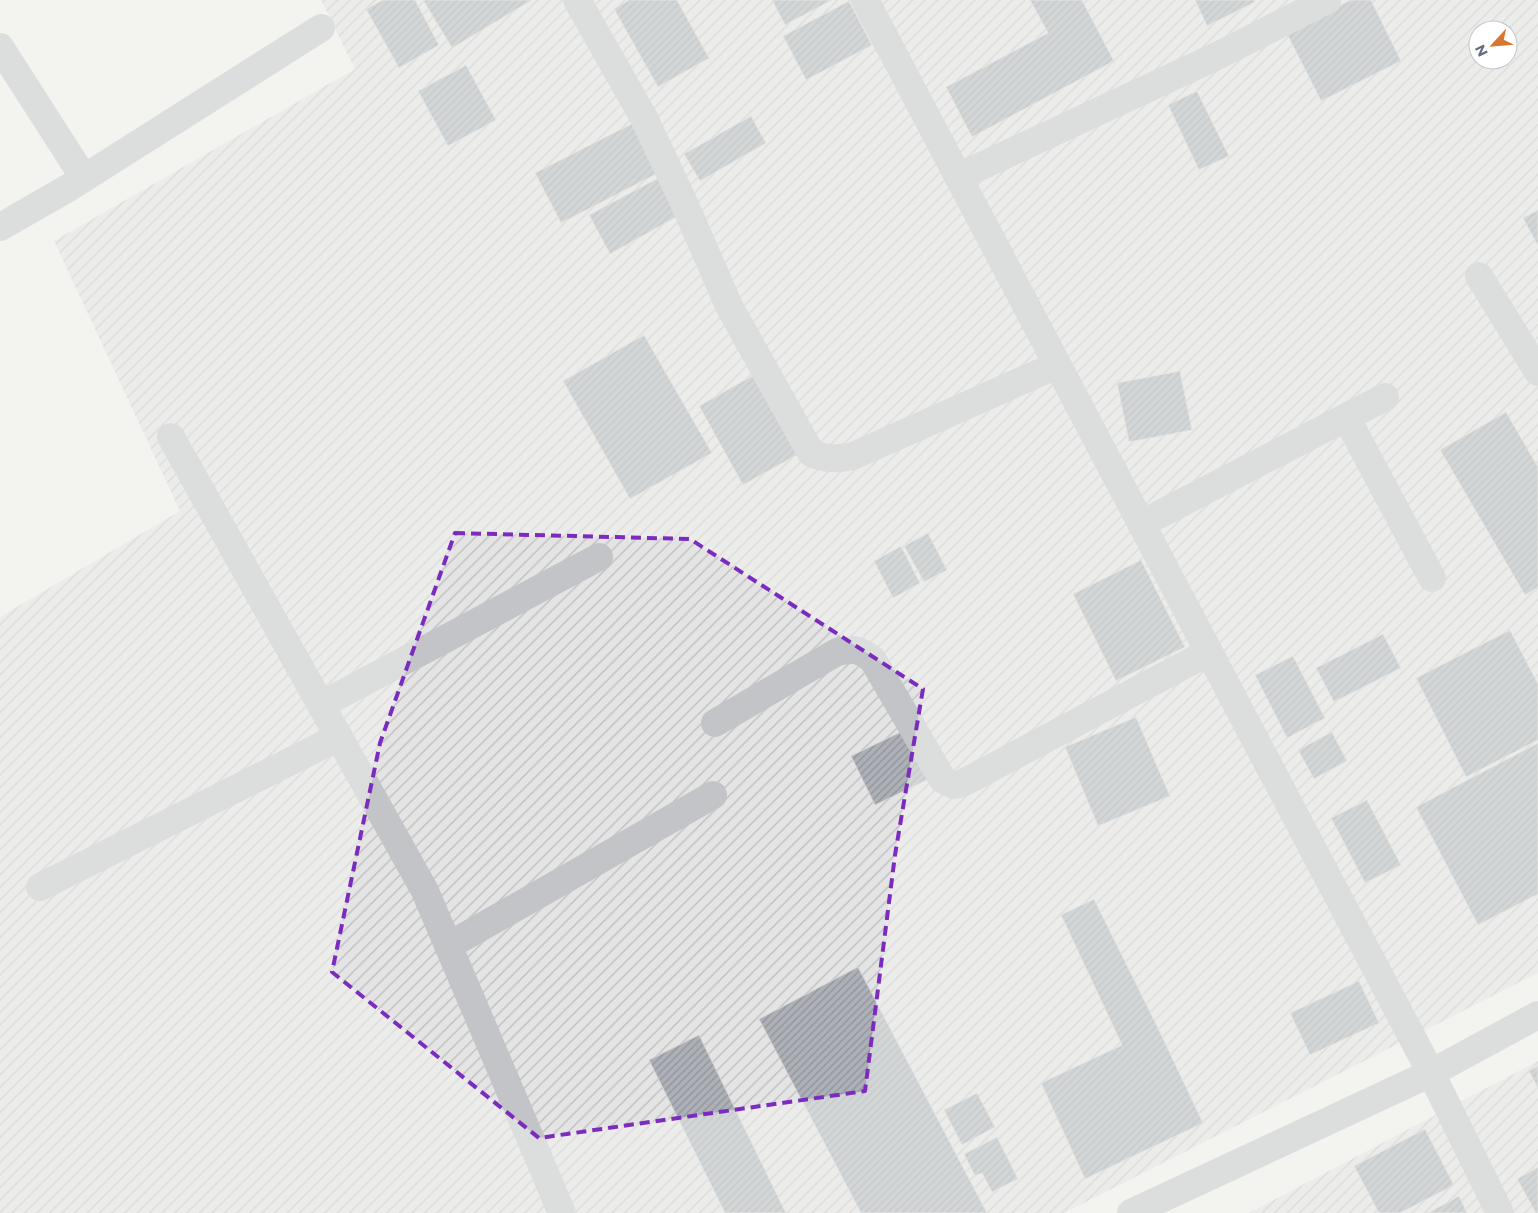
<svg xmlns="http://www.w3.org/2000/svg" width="1538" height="1213" font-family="Montserrat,sans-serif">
<defs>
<pattern id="industrial-furrows" width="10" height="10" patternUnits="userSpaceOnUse" patternTransform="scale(1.25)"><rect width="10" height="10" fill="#e4e4e4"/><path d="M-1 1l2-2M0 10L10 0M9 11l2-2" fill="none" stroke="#bcbdbe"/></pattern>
<pattern id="building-hatch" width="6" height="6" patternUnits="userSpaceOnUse" patternTransform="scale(1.25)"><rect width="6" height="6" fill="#adb1b7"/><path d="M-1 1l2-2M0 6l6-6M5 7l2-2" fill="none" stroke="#90949a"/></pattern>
</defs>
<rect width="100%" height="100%" fill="#f3f4f0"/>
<g fill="url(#industrial-furrows)" fill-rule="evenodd">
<path d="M 321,0 L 1538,0 L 1538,973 L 1064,1213 L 0,1213 L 0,617 L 180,511 L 54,241 L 355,69 ZM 1478,30 L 1508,30 L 1508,60 L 1478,60 Z"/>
<path d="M 1538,1061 L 1538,1213 L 1249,1213 Z"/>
</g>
<g fill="url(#building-hatch)" stroke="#d5d5d3">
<path d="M 383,0 L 415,0 L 439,45 L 399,68 L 366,9 Z"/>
<path d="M 423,0 L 532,0 L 452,48 Z"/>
<path d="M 629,0 L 677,0 L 709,58 L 658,87 L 614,9 Z"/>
<path d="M 772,0 L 832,0 L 785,25 Z"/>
<path d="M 1030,0 L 1082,0 L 1114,61 L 972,137 L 946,87 L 1048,33 Z"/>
<path d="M 1195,0 L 1254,0 L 1255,2 L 1207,26 Z"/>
<path d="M 1351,0 L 1371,0 L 1401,61 L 1321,101 L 1286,32 Z"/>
<path d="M 849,1 L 872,45 L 806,80 L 783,36 Z"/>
<path d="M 466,65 L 496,120 L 448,146 L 418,91 Z"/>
<path d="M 1197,91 L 1229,156 L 1199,170 L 1168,105 Z"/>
<path d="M 751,116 L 766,143 L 700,181 L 684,154 Z"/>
<path d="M 641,119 L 666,169 L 561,223 L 535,173 Z"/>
<path d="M 664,175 L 685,212 L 610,254 L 589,215 Z"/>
<path d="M 1538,210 L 1538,246 L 1523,218 Z"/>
<path d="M 644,335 L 712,453 L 630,499 L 563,381 Z"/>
<path d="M 1180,371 L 1192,430 L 1129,442 L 1117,383 Z"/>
<path d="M 759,372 L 804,451 L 743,485 L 699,406 Z"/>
<path d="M 1506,412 L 1538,467 L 1538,587 L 1525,595 L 1440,450 Z"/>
<path d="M 928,533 L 947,570 L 924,582 L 904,546 Z"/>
<path d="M 901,546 L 920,583 L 893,598 L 874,561 Z"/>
<path d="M 1141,560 L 1185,647 L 1116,681 L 1073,594 Z"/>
<path d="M 1510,630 L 1538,684 L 1538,740 L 1466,777 L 1416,678 Z"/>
<path d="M 1383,634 L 1401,668 L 1334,702 L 1316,668 Z"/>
<path d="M 1293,656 L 1325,718 L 1287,738 L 1255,675 Z"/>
<path d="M 1136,717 L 1170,796 L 1098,826 L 1065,747 Z"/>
<path d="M 909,728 L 933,777 L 875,805 L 851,756 Z"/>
<path d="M 1332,732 L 1347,761 L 1314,779 L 1298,750 Z"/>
<path d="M 1538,743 L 1538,894 L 1478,925 L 1416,807 Z"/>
<path d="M 1367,800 L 1401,865 L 1365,883 L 1331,818 Z"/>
<path d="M 1094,899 L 1158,1028 L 1203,1123 L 1085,1179 L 1041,1083 L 1122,1045 L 1061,915 Z"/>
<path d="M 858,967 L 987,1213 L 861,1213 L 759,1019 Z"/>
<path d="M 1359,981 L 1379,1023 L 1310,1055 L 1290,1013 Z"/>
<path d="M 699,1035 L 786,1213 L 725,1213 L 649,1060 Z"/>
<path d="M 1538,1066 L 1538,1088 L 1529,1071 Z"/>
<path d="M 977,1093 L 995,1127 L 962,1145 L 944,1110 Z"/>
<path d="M 1425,1129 L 1454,1185 L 1400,1213 L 1379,1213 L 1354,1166 Z"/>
<path d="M 997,1137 L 1018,1179 L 992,1192 L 982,1173 L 975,1176 L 964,1154 Z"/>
<path d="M 1538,1167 L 1538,1213 L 1536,1213 L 1517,1179 Z"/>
<path d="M 1459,1196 L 1467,1213 L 1428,1213 Z"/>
</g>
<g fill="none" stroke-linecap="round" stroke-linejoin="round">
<g stroke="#c2c4c8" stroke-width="28">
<path d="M 577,0 L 644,118 L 685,205 L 729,306 L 811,453 C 825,460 838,459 853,456 L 1057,365"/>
<path d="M 865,0 L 1431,1073 L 1500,1213"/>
<path d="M 0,47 L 84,178"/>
<path d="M 958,177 L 1217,56 L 1327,0"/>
<path d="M 0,227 L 70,187 L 321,28"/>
<path d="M 1479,276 L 1538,372"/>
<path d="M 1346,417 L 1432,578"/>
<path d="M 171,437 L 425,891 L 562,1213"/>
<path d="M 1141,524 L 1385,397"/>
<path d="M 321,705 L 599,557"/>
<path d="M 715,723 L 837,652 C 855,648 859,649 873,660 L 943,780 L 954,785 L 961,784 L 1209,652"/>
<path d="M 40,887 L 339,737"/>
<path d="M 448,946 L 713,795"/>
<path d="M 1131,1213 L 1431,1073 L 1538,1015"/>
</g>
</g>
<path d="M0 0H1538V1213H0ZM 455,533 L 690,539 L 923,689 L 895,855 L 865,1091 L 539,1138 L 332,972 L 380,743 Z" fill="#f3f4f0" fill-opacity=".55" fill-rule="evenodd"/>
<path fill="none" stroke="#7b2cbf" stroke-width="4" stroke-dasharray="10 6" stroke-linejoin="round" d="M 455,533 L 690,539 L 923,689 L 895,855 L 865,1091 L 539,1138 L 332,972 L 380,743 Z"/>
<g transform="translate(1493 45) rotate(244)"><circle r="24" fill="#ffffff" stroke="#c1c5cc"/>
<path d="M0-4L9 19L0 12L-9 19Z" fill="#d6772f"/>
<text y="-8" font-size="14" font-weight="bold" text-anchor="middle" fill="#656e7f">N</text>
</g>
</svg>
